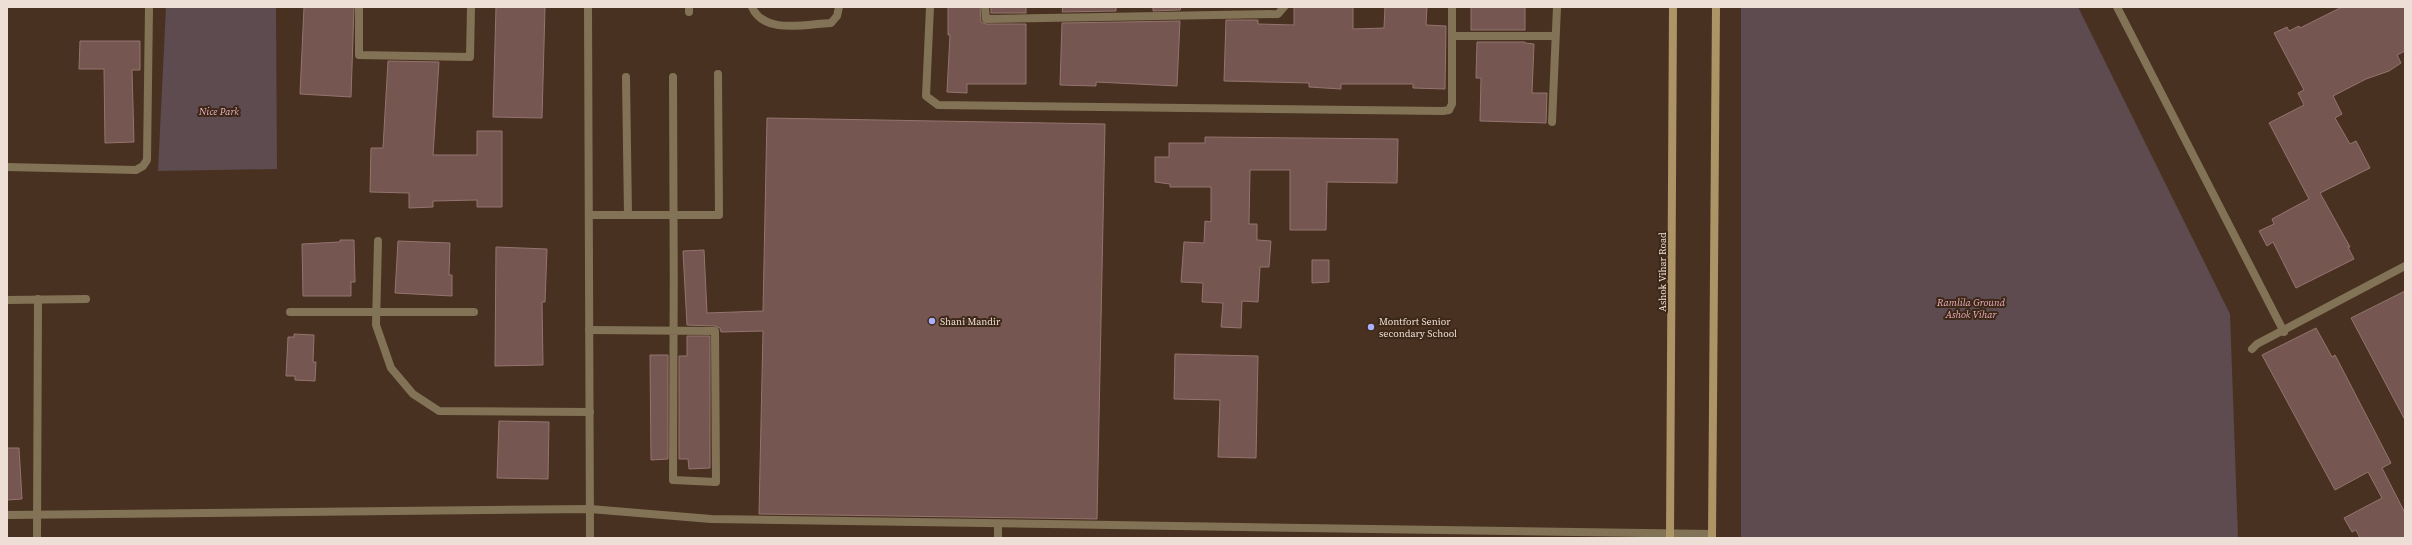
<svg xmlns="http://www.w3.org/2000/svg" width="2412" height="545" font-family="'Source Serif 4',serif">
<rect width="100%" height="100%" fill="#483121"/>
<g fill="#5d4b4f">
<path d="M 166,7 L 276,7 L 277,169 L 158,171 Z"/>
<path d="M 1741,7 L 2078,7 L 2230,314 L 2238,538 L 1741,538 Z"/>
</g>
<g fill="#755651" stroke="#95746f">
<path d="M 304,7 L 354,7 L 351,97 L 300,94 Z"/>
<path d="M 496,7 L 545,7 L 542,118 L 493,117 Z"/>
<path d="M 948,7 L 980,7 L 981,22 L 986,24 L 1026,24 L 1026,84 L 967,84 L 967,93 L 947,92 L 950,35 L 948,35 Z"/>
<rect x="991" y="7" width="35" height="6"/>
<path d="M 1063,7 L 1116,7 L 1116,11 L 1062,12 Z"/>
<path d="M 1153,7 L 1181,7 L 1180,10 L 1153,11 Z"/>
<path d="M 1294,7 L 1353,7 L 1353,29 L 1384,28 L 1385,7 L 1427,7 L 1426,25 L 1446,26 L 1445,89 L 1413,88 L 1413,84 L 1341,84 L 1341,89 L 1309,87 L 1309,83 L 1224,81 L 1226,20 L 1258,20 L 1258,24 L 1294,25 Z"/>
<rect x="1471" y="7" width="54" height="23"/>
<path d="M 2342,7 L 2405,7 L 2405,51 L 2397,55 L 2401,63 L 2389,71 L 2366,79 L 2333,96 L 2342,114 L 2335,118 L 2350,144 L 2356,141 L 2370,168 L 2320,193 L 2350,247 L 2348,247 L 2354,259 L 2296,288 L 2273,242 L 2267,246 L 2259,231 L 2274,224 L 2272,219 L 2309,199 L 2269,123 L 2304,105 L 2298,93 L 2304,90 L 2274,33 L 2287,27 L 2289,31 L 2299,26 L 2300,28 Z"/>
<path d="M 1180,21 L 1177,86 L 1096,82 L 1096,86 L 1060,85 L 1062,23 Z"/>
<path d="M 80,41 L 140,41 L 140,70 L 132,70 L 134,142 L 105,143 L 104,69 L 79,69 Z"/>
<path d="M 1477,42 L 1525,42 L 1525,43 L 1534,44 L 1532,93 L 1547,93 L 1546,123 L 1480,121 L 1481,78 L 1476,78 Z"/>
<path d="M 388,61 L 439,62 L 433,155 L 477,155 L 477,131 L 502,131 L 502,207 L 477,207 L 477,200 L 433,201 L 433,207 L 409,208 L 409,193 L 370,192 L 371,148 L 383,148 Z"/>
<path d="M 767,118 L 1105,124 L 1097,519 L 759,514 L 763,331 L 721,332 L 720,328 L 715,326 L 687,325 L 683,251 L 704,250 L 707,313 L 763,311 Z"/>
<path d="M 1205,137 L 1398,139 L 1397,183 L 1327,182 L 1326,230 L 1290,230 L 1290,170 L 1250,170 L 1249,224 L 1257,224 L 1257,240 L 1271,241 L 1269,267 L 1260,267 L 1258,302 L 1242,301 L 1241,328 L 1221,327 L 1223,303 L 1202,302 L 1203,283 L 1181,282 L 1184,242 L 1204,243 L 1205,221 L 1211,222 L 1211,187 L 1170,187 L 1170,184 L 1155,182 L 1155,157 L 1169,157 L 1169,143 L 1205,143 Z"/>
<path d="M 340,240 L 354,240 L 355,282 L 351,282 L 351,296 L 303,296 L 302,244 L 340,242 Z"/>
<path d="M 398,241 L 450,243 L 449,275 L 452,275 L 452,296 L 395,293 Z"/>
<path d="M 496,247 L 547,249 L 545,302 L 542,302 L 543,365 L 495,366 Z"/>
<path d="M 1312,260 L 1329,260 L 1329,282 L 1312,283 Z"/>
<path d="M 2405,291 L 2405,420 L 2351,318 Z"/>
<path d="M 2316,328 L 2332,357 L 2335,355 L 2391,463 L 2382,468 L 2405,513 L 2405,538 L 2360,538 L 2356,530 L 2352,532 L 2344,518 L 2382,498 L 2368,472 L 2335,490 L 2262,355 Z"/>
<path d="M 294,334 L 314,335 L 313,362 L 316,362 L 315,381 L 295,380 L 295,376 L 286,376 L 288,337 L 294,337 Z"/>
<path d="M 687,336 L 710,336 L 710,468 L 689,469 L 688,459 L 679,459 L 679,356 L 687,356 Z"/>
<path d="M 1175,354 L 1258,356 L 1256,458 L 1218,457 L 1220,400 L 1174,399 Z"/>
<path d="M 650,355 L 668,355 L 668,459 L 651,460 Z"/>
<path d="M 499,421 L 549,422 L 548,479 L 497,478 Z"/>
<path d="M 7,448 L 19,448 L 22,499 L 7,500 Z"/>
</g>
<g fill="none" stroke-linecap="round" stroke-linejoin="round">
<g stroke="#837356" stroke-width="8">
<path d="M 359,7 L 359,55 L 470,57 L 471,7"/>
<path d="M 588,7 L 590,538"/>
<path d="M 689,7 L 689,12"/>
<path d="M 752,7 C 764,35 806,24 831,23 L 837,16 L 839,7"/>
<path d="M 930,7 L 926,96 L 938,105 L 1443,111 L 1449,110 L 1452,104 L 1452,7"/>
<path d="M 985,7 L 986,19 L 1278,14 L 1284,7"/>
<path d="M 2117,7 L 2284,332"/>
<path d="M 1452,36 L 1555,36"/>
<path d="M 626,77 L 628,215"/>
<path d="M 1552,122 L 1557,7"/>
<path d="M 7,167 L 136,170 L 143,166 L 147,160 L 149,7"/>
<path d="M 589,215 L 719,215 L 718,74"/>
<path d="M 378,241 L 376,325 L 391,368 L 413,394 L 439,411 L 590,412"/>
<path d="M 7,300 L 86,299"/>
<path d="M 290,312 L 474,312"/>
<path d="M 589,330 L 715,331 L 716,482 L 673,480 C 674,346 674,211 673,77"/>
<path d="M 2252,349 L 2257,344 L 2405,266"/>
<path d="M 7,515 L 590,509 L 711,519 L 1712,534"/>
<path d="M 998,524 L 998,538"/>
<path d="M 37,538 L 38,299"/>
</g>
<g stroke="#ad9466" stroke-width="8">
<path d="M 1670,538 L 1673,7"/>
<path d="M 1712,538 L 1716,7"/>
</g>
</g>
<g fill="#a9b0fc" stroke="#3d2717" stroke-width="1.5">
<circle cx="932" cy="321" r="4"/>
<circle cx="1371" cy="327" r="4"/>
</g>
<g text-anchor="middle" stroke-width="4" stroke-linejoin="round" paint-order="stroke">
<g font-size="10" font-style="italic" fill="#eaafbf" stroke="#3d2717">
<text x="219" y="115">Nice Park</text>
<text x="1971" y="306">Ramlila Ground<tspan x="1971" dy="12">Ashok Vihar</tspan></text>
</g>
<g font-size="10" fill="#eedfd6" stroke="#3d2717">
<text transform="translate(1662 272) rotate(-90)" y="4">Ashok Vihar Road</text>
</g>
<g font-size="10" fill="#eedfd6" stroke="#3d2717" text-anchor="start">
<text x="940" y="325">Shani Mandir</text>
<text x="1379" y="325">Montfort Senior<tspan x="1379" dy="12">secondary School</tspan></text>
</g>
</g>
<rect width="2412" height="545" fill="none" stroke="#eedfd6" stroke-width="16"/>
</svg>
